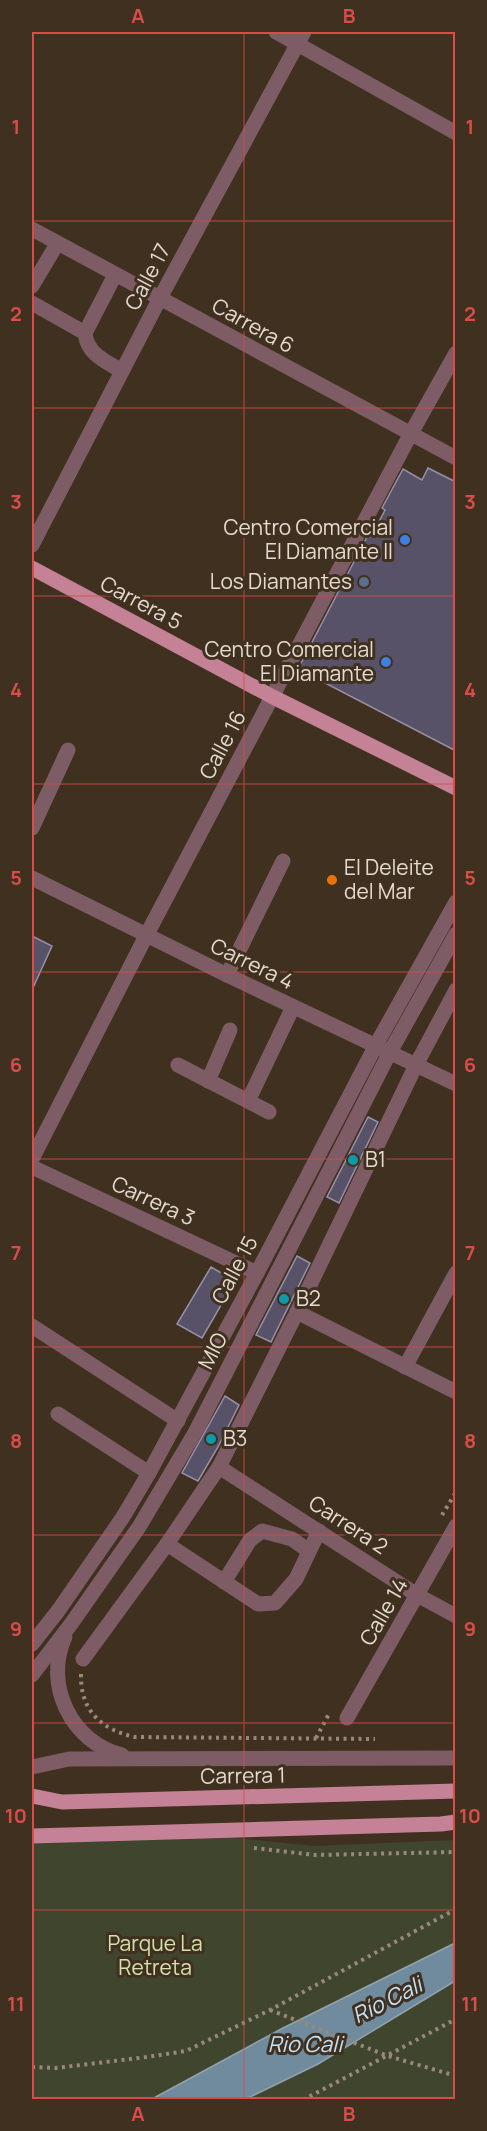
<svg xmlns="http://www.w3.org/2000/svg" width="487" height="2131" font-family="Manrope,sans-serif">
<rect width="100%" height="100%" fill="#40301f"/>
<g fill="#40462d">
<path d="M 179,1832 L 314,1846 L 455,1840 L 455,1943 L 283,2028 L 152,2099 L 32,2099 L 32,1836 Z"/>
<path d="M 455,1981 L 455,2099 L 246,2100 L 318,2064 Z"/>
</g>
<path fill="#708b9e" stroke="#93a3ad" stroke-width="1.5" d="M 455,1943 L 455,1981 L 318,2064 L 246,2099 L 152,2099 L 283,2028 Z"/>
<g fill="#585268" stroke="#9890a9" stroke-width="1.5">
<path d="M 428,468 L 456,482 L 456,751 L 298,669 L 368,535 L 371,537 L 385,510 L 382,508 L 403,469 L 422,480 Z"/>
<path d="M 32,936 L 52,946 L 32,990 Z"/>
<path d="M 368,1117 L 378,1122 L 339,1203 L 327,1197 Z"/>
<path d="M 297,1256 L 310,1263 L 271,1342 L 256,1335 Z"/>
<path d="M 211,1267 L 235,1281 L 202,1338 L 177,1324 Z"/>
<path d="M 225,1396 L 239,1405 L 218,1447 L 198,1481 L 182,1473 Z"/>
</g>
<g fill="none" stroke-linecap="round" stroke-linejoin="round">
<g stroke="#978a7d" stroke-width="4" stroke-dasharray="3 4.5" stroke-linecap="butt">
<path d="M 442,1515 L 456,1492"/>
<path d="M 81,1674 C 80,1711 102,1730 135,1737 L 375,1739"/>
<path d="M 316,1738 L 330,1712"/>
<path d="M 254,1848 L 315,1855 L 456,1852"/>
<path d="M 270,2010 L 388,2056 L 456,2076"/>
<path d="M 32,2067 L 56,2068 L 147,2057 L 186,2051 L 270,2010 L 456,1909"/>
<path d="M 303,2100 L 456,2019"/>
</g>
<g stroke="#7d5c65" stroke-width="15">
<path d="M 276,32 L 456,133"/>
<path d="M 32,229 L 456,458"/>
<path d="M 115,275 L 85,333 C 87,354 105,361 122,371"/>
<path d="M 32,286 L 57,244"/>
<path d="M 32,303 L 85,333"/>
<path d="M 32,545 L 160,298 L 304,32"/>
<path d="M 32,828 L 68,750"/>
<path d="M 32,878 L 227,975 L 456,1084"/>
<path d="M 227,975 L 283,861"/>
<path d="M 178,1065 L 269,1112"/>
<path d="M 208,1081 L 230,1030"/>
<path d="M 248,1101 L 293,1007"/>
<path d="M 32,1159 L 146,936 L 410,435 L 456,353"/>
<path d="M 32,1167 L 257,1273"/>
<path d="M 297,1312 L 456,1392"/>
<path d="M 32,1326 L 178,1421"/>
<path d="M 405,1367 L 456,1273"/>
<path d="M 58,1414 L 149,1473"/>
<path d="M 219,1467 L 417,1595 L 456,1616"/>
<path d="M 167,1544 L 258,1604 L 275,1603 L 296,1579 L 319,1531"/>
<path d="M 224,1582 L 250,1540 L 262,1531 L 292,1539 L 309,1551"/>
<path d="M 65,1637 C 43,1685 72,1743 122,1755"/>
<path d="M 32,1644 L 58,1611 L 123,1517 L 149,1473 L 257,1273 L 376,1045 L 456,902"/>
<path d="M 83,1659 L 167,1544 L 219,1467 L 297,1312 L 416,1065 L 456,990"/>
<path d="M 32,1675 L 71,1624 L 139,1527 L 196,1431 L 390,1052 L 456,934"/>
<path d="M 347,1718 L 456,1526"/>
<path d="M 32,1767 L 69,1759 L 456,1758"/>
</g>
<g stroke="#c58195" stroke-width="15">
<path d="M 32,568 L 273,697 L 456,788"/>
<path d="M 32,1796 L 62,1802 L 456,1791"/>
<path d="M 32,1836 L 441,1824 L 456,1822"/>
</g>
</g>
<path fill="none" stroke="#d94c4a" stroke-width="1.5" stroke-opacity="0.55" d="M 244,32 L 244,2100M 32,221 L 456,221M 32,408 L 456,408M 32,596 L 456,596M 32,784 L 456,784M 32,972 L 456,972M 32,1159 L 456,1159M 32,1347 L 456,1347M 32,1535 L 456,1535M 32,1723 L 456,1723M 32,1910 L 456,1910"/>
<g fill="#3f7fe0" stroke="#40301f" stroke-width="2">
<circle cx="405" cy="540" r="6"/>
<circle cx="386" cy="662" r="6"/>
</g>
<circle fill="#5c6f8a" stroke="#40301f" stroke-width="2" cx="364" cy="582" r="6"/>
<circle fill="#e8710a" stroke="#40301f" stroke-width="2" cx="332" cy="880" r="6"/>
<g fill="#0f9aa8" stroke="#40301f" stroke-width="2">
<circle cx="353" cy="1160" r="6"/>
<circle cx="284" cy="1299" r="6"/>
<circle cx="211" cy="1439" r="6"/>
</g>
<g text-anchor="middle" stroke-width="6" stroke-linejoin="round" paint-order="stroke">
<g font-size="21" fill="#e5dad0" stroke="#40301f">
<text transform="translate(148 277) rotate(-62)" y="7">Calle 17</text>
<text transform="translate(253 326) rotate(29)" y="7">Carrera 6</text>
<text transform="translate(141 603) rotate(28)" y="7">Carrera 5</text>
<text transform="translate(223 745) rotate(-62)" y="7">Calle 16</text>
<text transform="translate(252 964) rotate(26)" y="7">Carrera 4</text>
<text transform="translate(153 1201) rotate(25)" y="7">Carrera 3</text>
<text transform="translate(235 1270) rotate(-62)" y="7">Calle 15</text>
<text transform="translate(213 1351) rotate(-63)" y="7">MIO</text>
<text transform="translate(348 1525) rotate(33)" y="7">Carrera 2</text>
<text transform="translate(384 1612) rotate(-60)" y="7">Calle 14</text>
<text transform="translate(243 1776) rotate(-1)" y="7">Carrera 1</text>
</g>
<g font-size="21" fill="#e5dad0" stroke="#40301f" text-anchor="start">
<text x="393" y="535" text-anchor="end">Centro Comercial<tspan x="393" dy="24">El Diamante II</tspan></text>
<text x="352" y="589" text-anchor="end">Los Diamantes</text>
<text x="374" y="657" text-anchor="end">Centro Comercial<tspan x="374" dy="24">El Diamante</tspan></text>
<text x="344" y="875">El Deleite<tspan x="344" dy="24">del Mar</tspan></text>
<text x="365" y="1167">B1</text>
<text x="296" y="1306">B2</text>
<text x="223" y="1446">B3</text>
</g>
<g font-size="21" fill="#d4e1ab" stroke="#40301f">
<text x="155" y="1951">Parque La<tspan x="155" dy="24">Retreta</tspan></text>
</g>
<g font-size="22" font-style="italic" fill="#c3e1f7" stroke="#40301f">
<text transform="translate(387 2000) rotate(-27)" y="8">Río Cali</text>
<text x="305" y="2052">Rio Cali</text>
</g>
</g>
<rect width="487" height="2131" fill="none" stroke="#40301f" stroke-width="66"/>
<rect x="33" y="33" width="421" height="2065" fill="none" stroke="#d94c4a" stroke-width="2"/>
<g font-size="20" text-anchor="middle" font-weight="bold" fill="#d94c4a">
<text x="138" y="23">A</text>
<text x="349" y="23">B</text>
<text x="16" y="134">1</text>
<text x="470" y="134">1</text>
<text x="16" y="321">2</text>
<text x="470" y="321">2</text>
<text x="16" y="509">3</text>
<text x="470" y="509">3</text>
<text x="16" y="697">4</text>
<text x="470" y="697">4</text>
<text x="16" y="885">5</text>
<text x="470" y="885">5</text>
<text x="16" y="1072">6</text>
<text x="470" y="1072">6</text>
<text x="16" y="1260">7</text>
<text x="470" y="1260">7</text>
<text x="16" y="1448">8</text>
<text x="470" y="1448">8</text>
<text x="16" y="1636">9</text>
<text x="470" y="1636">9</text>
<text x="16" y="1823">10</text>
<text x="470" y="1823">10</text>
<text x="16" y="2011">11</text>
<text x="470" y="2011">11</text>
<text x="138" y="2121">A</text>
<text x="349" y="2121">B</text>
</g>
</svg>
